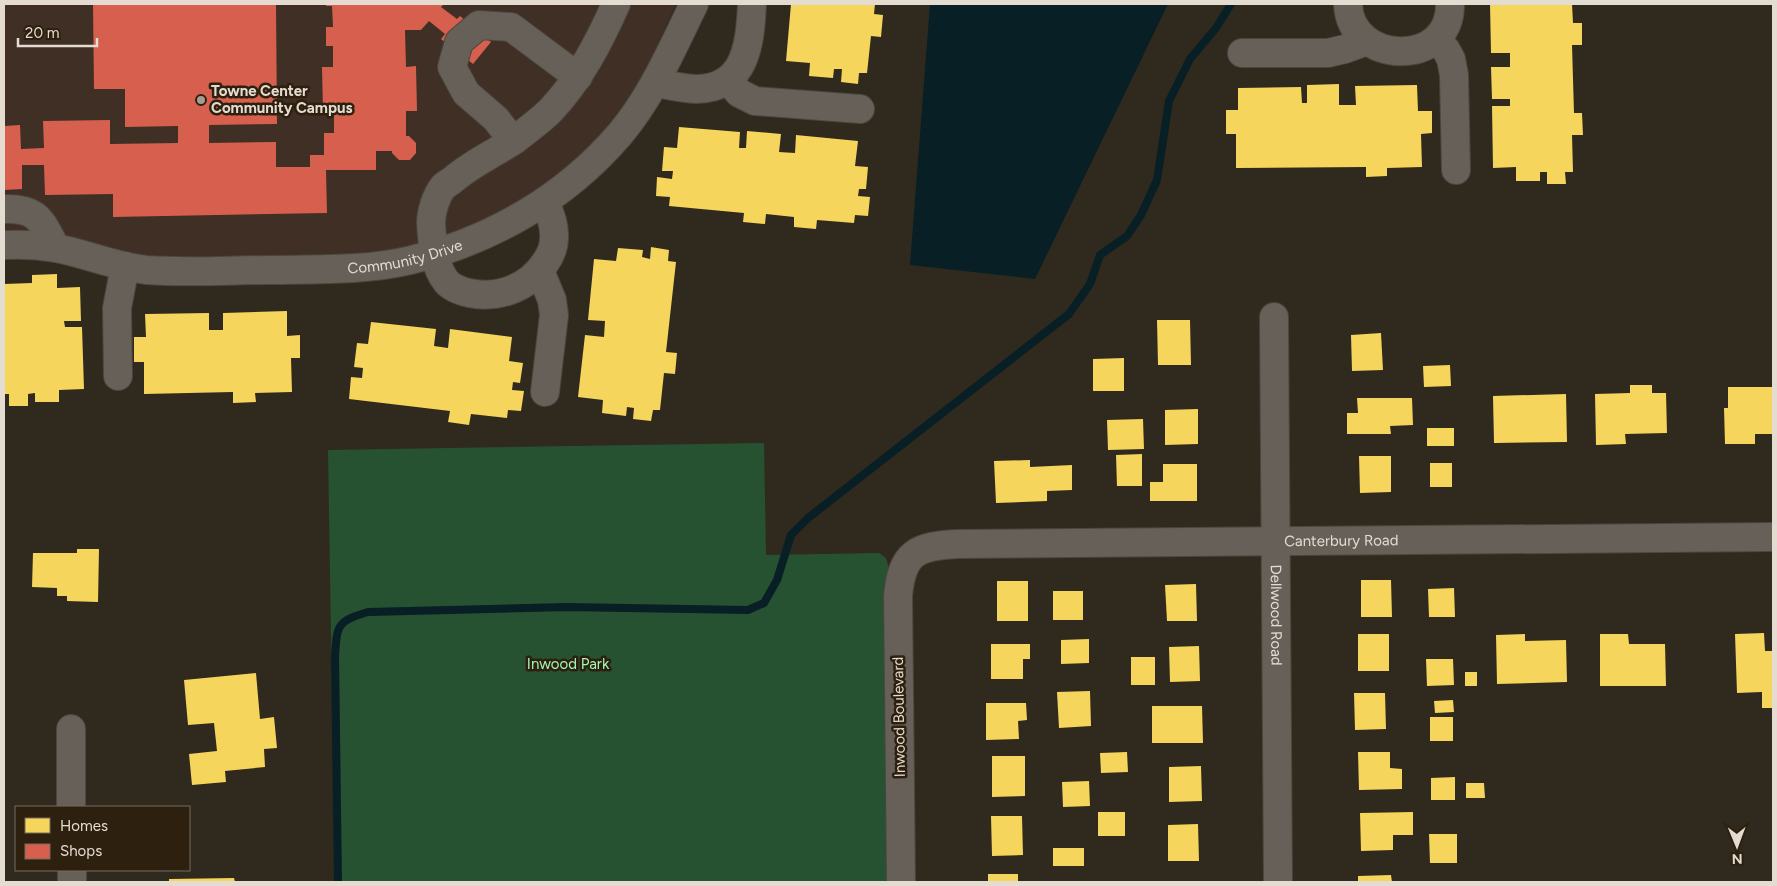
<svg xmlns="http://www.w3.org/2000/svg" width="1777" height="886" font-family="Figtree,sans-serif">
<rect width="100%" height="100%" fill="#30291e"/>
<path fill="#3f2f25" d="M 4,4 L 676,4 L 644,75 L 628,104 L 593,149 L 504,216 L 410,249 L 359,255 L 156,259 L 107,249 L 65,236 L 4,233 Z"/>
<path fill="#265232" d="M 764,443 L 766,555 L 879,553 L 886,558 L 888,565 L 893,882 L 335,882 L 328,450 Z"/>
<path fill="#071f25" d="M 930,4 L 1168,4 L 1035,279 L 910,265 Z"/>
<g fill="#f6d55c">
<path d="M 791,4 L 875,4 L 874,14 L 883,15 L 881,37 L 871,36 L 867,73 L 859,73 L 858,84 L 841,82 L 842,69 L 834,69 L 833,78 L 809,76 L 810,63 L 786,61 Z"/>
<path d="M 1490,4 L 1572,4 L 1573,23 L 1582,23 L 1582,45 L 1572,45 L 1574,113 L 1582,113 L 1583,135 L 1572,135 L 1573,172 L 1565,172 L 1566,184 L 1547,184 L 1547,172 L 1540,172 L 1540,181 L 1516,181 L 1516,167 L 1493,168 L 1492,106 L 1510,106 L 1510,99 L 1492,99 L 1491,67 L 1510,67 L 1510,53 L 1491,53 Z"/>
<path d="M 1339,84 L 1339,105 L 1356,105 L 1355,86 L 1417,85 L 1418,111 L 1432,111 L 1432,133 L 1421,134 L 1422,167 L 1387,168 L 1387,176 L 1366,177 L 1366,167 L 1236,168 L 1236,134 L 1226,134 L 1226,110 L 1238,110 L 1238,88 L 1301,87 L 1302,103 L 1307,103 L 1307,85 Z"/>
<path d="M 679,127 L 740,132 L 739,148 L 746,148 L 747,131 L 781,134 L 779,152 L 795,153 L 796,135 L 858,141 L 855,166 L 868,167 L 866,189 L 859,189 L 858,196 L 870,197 L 868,216 L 855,215 L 854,223 L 817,220 L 816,229 L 794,227 L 794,217 L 766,214 L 765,224 L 743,222 L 744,213 L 669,206 L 670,197 L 656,196 L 657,177 L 672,179 L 673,171 L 662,171 L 664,147 L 677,148 Z"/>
<path d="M 651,247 L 669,250 L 668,261 L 676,262 L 666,352 L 677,353 L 675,374 L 664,373 L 660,410 L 653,410 L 651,421 L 633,419 L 634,408 L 627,407 L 626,416 L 602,413 L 603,400 L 578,397 L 585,335 L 604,337 L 605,321 L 588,320 L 594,259 L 616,261 L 618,248 L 643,250 L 642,257 L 650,259 Z"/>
<path d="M 57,274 L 57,288 L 80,287 L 81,321 L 64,321 L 65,327 L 82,327 L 84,389 L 59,390 L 59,402 L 35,402 L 35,393 L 28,394 L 28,406 L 9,406 L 9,394 L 4,394 L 4,284 L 32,283 L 32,275 Z"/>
<path d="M 287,311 L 287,336 L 300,335 L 300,358 L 291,358 L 292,392 L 255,393 L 256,402 L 233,403 L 233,392 L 144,394 L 144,362 L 134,362 L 134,337 L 146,337 L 145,314 L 209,313 L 209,330 L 223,330 L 223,313 Z"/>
<path d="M 1157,320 L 1190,320 L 1191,365 L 1158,365 Z"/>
<path d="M 371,322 L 436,329 L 434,346 L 448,348 L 450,329 L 512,337 L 509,361 L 523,363 L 520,383 L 513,382 L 512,390 L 524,391 L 521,411 L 508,410 L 507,418 L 471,414 L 469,425 L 448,422 L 450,411 L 349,399 L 351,377 L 362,378 L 363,368 L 354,367 L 357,343 L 368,344 Z"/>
<path d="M 1381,333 L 1383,370 L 1352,371 L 1351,335 Z"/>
<path d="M 1124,358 L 1124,391 L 1093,391 L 1093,359 Z"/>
<path d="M 1450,365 L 1451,386 L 1424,387 L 1423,366 Z"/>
<path d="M 1630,385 L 1652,385 L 1652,393 L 1666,393 L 1667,433 L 1625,434 L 1626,444 L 1596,445 L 1595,394 L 1630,393 Z"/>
<path d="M 1728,387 L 1773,387 L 1773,434 L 1755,434 L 1755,444 L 1725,444 L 1724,408 L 1728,408 Z"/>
<path d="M 1566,394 L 1567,442 L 1494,443 L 1493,396 Z"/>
<path d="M 1357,398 L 1412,398 L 1413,425 L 1390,426 L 1391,434 L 1347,434 L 1347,413 L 1358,413 Z"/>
<path d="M 1198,409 L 1198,444 L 1165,445 L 1165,410 Z"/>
<path d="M 1143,419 L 1144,449 L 1108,450 L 1107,420 Z"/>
<rect x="1427" y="428" width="27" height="18"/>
<path d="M 1142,454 L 1142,486 L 1117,486 L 1116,455 Z"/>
<path d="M 1359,456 L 1391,456 L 1391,492 L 1360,493 Z"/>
<path d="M 1030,460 L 1030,467 L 1072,465 L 1072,490 L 1047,491 L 1047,501 L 996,503 L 994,461 Z"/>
<rect x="1430" y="463" width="22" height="24"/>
<path d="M 1163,464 L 1197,464 L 1197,501 L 1150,501 L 1150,482 L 1163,482 Z"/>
<path d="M 77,549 L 99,549 L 98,602 L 67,601 L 67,596 L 57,596 L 57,588 L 32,587 L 33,553 L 77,553 Z"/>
<path d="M 1361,580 L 1391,580 L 1392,617 L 1361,617 Z"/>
<rect x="997" y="581" width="31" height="40"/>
<path d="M 1196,584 L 1197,621 L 1167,621 L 1165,585 Z"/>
<path d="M 1454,588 L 1455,617 L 1429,617 L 1428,589 Z"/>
<rect x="1053" y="591" width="30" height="29"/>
<path d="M 1764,633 L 1765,651 L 1773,651 L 1773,708 L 1762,708 L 1762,692 L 1737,693 L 1735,634 Z"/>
<rect x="1358" y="634" width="31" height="37"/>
<path d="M 1525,634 L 1525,641 L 1566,640 L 1567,682 L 1497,684 L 1496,635 Z"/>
<path d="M 1600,634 L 1628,634 L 1629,644 L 1665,644 L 1666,686 L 1600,686 Z"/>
<path d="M 1089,639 L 1089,663 L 1061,664 L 1061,640 Z"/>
<path d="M 991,644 L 1030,644 L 1030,659 L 1023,659 L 1023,679 L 991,679 Z"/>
<path d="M 1199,646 L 1200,681 L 1170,682 L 1169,647 Z"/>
<rect x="1131" y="657" width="24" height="28"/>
<path d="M 1426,659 L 1453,659 L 1454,685 L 1427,686 Z"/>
<rect x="1465" y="672" width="12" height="14"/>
<path d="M 256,673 L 260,719 L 274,717 L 277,748 L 264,749 L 265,767 L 225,771 L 226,782 L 192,785 L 189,754 L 217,751 L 214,723 L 188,725 L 184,680 Z"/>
<path d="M 1090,691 L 1091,726 L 1059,728 L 1057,692 Z"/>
<path d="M 1354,693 L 1385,693 L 1386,729 L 1355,730 Z"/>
<path d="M 1453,700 L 1454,712 L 1435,713 L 1434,701 Z"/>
<path d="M 986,703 L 1026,703 L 1027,720 L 1018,721 L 1019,739 L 986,740 Z"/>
<path d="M 1152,706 L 1202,706 L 1203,743 L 1152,743 Z"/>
<rect x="1430" y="717" width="23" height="24"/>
<path d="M 1127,752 L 1128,772 L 1101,773 L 1100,753 Z"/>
<path d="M 1358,752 L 1390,752 L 1390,768 L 1402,769 L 1402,789 L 1359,790 Z"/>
<path d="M 992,756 L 1025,756 L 1025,796 L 992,797 Z"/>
<path d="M 1201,766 L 1202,801 L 1169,802 L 1169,767 Z"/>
<path d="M 1455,777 L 1455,800 L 1431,800 L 1431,778 Z"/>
<path d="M 1089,781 L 1090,806 L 1063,807 L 1062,782 Z"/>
<path d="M 1466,783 L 1484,783 L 1485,798 L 1466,798 Z"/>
<rect x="1098" y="812" width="27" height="24"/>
<path d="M 1413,812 L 1413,835 L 1393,835 L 1393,850 L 1361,851 L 1360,813 Z"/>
<path d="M 991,816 L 1022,816 L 1023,855 L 992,856 Z"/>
<path d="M 1198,824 L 1199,861 L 1168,861 L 1168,825 Z"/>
<path d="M 1429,834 L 1457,834 L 1457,863 L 1430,863 Z"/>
<rect x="1053" y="848" width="31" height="18"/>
<rect x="988" y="874" width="30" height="8"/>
<path d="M 1391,875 L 1392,882 L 1358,882 L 1358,876 Z"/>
<path d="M 234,878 L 235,882 L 169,882 L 169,879 Z"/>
</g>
<path fill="#d6604d" d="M 93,4 L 276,4 L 277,124 L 209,125 L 209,143 L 276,142 L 276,167 L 310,167 L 310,155 L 324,155 L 324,133 L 334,133 L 334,112 L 323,112 L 322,67 L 333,67 L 333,46 L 326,46 L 326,27 L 333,27 L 332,6 L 326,6 L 326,4 L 444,4 L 441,7 L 457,19 L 460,16 L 491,42 L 473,64 L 441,39 L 445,34 L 429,21 L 421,30 L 405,30 L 406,67 L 416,66 L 417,111 L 406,111 L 406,136 L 409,136 L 416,143 L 416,153 L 410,160 L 399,160 L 392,153 L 392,151 L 376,151 L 376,170 L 326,170 L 327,213 L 113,217 L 113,194 L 45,195 L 44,165 L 22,165 L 22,189 L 4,190 L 4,126 L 20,125 L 21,149 L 44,148 L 43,121 L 110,120 L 110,144 L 178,143 L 178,126 L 125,127 L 125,89 L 94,89 Z"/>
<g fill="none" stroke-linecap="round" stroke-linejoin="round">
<path stroke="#071f25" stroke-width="8" d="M 338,882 L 335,656 C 337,625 337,621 368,612 L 566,607 L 748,610 L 764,603 L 777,580 L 791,535 L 808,518 L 1069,314 L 1090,284 L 1100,255 L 1127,236 L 1141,215 L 1157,180 L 1169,101 L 1190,59 L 1216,28 L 1231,4"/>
<defs>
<g id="minor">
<path d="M 1348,4 C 1350,65 1451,69 1450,4"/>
<path d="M 1436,40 L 1446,50 L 1451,59 L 1454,75 L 1456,170"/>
<path d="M 1242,53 L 1328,53 L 1345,49 L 1367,41"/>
<path d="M 729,81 L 739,93 L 755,101 L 860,109"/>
<path d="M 656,83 C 669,85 684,89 697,89 C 747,88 750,42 752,4"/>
<path d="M 513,141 L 496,119 L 466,93 L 452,67 L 459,42 L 479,25 L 511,27 L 578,77"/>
<path d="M 545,202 C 550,214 555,225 554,239 C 554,248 550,256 545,263 C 528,288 499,299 469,293 C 461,291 451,288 446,281 C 434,266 432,241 431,223 C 431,212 436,196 443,187 C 446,184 452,181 455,178 C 473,163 493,154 513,141 C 525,132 540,121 551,110 C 580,79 599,42 616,4"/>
<path d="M 4,209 C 39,208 41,221 56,248"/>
<path id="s1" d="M 4,245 C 22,244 39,245 56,248 C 87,254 116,267 147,270 C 188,273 229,270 269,270 C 315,269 366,271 411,260 C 492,240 565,198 620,134 C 652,96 672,49 694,4"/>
<path d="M 540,271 L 552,300 L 554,315 L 545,392"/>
<path id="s2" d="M 1274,317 L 1278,882"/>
<path d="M 118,376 L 117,308 L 125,266"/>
<path d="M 71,729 L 71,807"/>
<path d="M 72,870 L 72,882"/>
<path id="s3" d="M 901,882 L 898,596 C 902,553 916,546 957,544 L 1773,537"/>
</g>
</defs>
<use href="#minor" stroke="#4c463e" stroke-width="30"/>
<use href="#minor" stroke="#666058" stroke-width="28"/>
</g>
<circle fill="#a69d92" stroke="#2d200e" stroke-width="2" cx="201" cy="100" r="5"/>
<g text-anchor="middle" stroke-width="5" stroke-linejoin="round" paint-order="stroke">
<g font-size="15" font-weight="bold" fill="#e5dcd1" stroke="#2d200e" text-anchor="start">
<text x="211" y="96">Towne Center<tspan x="211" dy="17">Community Campus</tspan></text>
</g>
<g font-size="15" fill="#e5dcd1" stroke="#2d200e">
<text dy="5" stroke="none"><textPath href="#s1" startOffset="405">Community Drive</textPath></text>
<text dy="5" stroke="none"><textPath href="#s3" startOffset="761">Canterbury Road</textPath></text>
<text dy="5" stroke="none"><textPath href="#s2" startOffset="298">Dellwood Road</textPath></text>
<text transform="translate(899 717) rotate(-91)" y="5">Inwood Boulevard</text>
</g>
<g font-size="15" fill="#9ff7b7" stroke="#2d200e">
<text x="568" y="669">Inwood Park</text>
</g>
</g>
<rect width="1777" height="886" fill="none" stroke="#e5dcd1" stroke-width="10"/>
<rect x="15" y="806" width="175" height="65" fill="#2d200e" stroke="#776b5c"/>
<rect x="25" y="818" width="25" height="15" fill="#f6d55c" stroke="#776b5c"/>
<text x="60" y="831" font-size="15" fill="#e5dcd1">Homes</text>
<rect x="25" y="844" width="25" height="15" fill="#d6604d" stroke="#776b5c"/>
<text x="60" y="856" font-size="15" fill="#e5dcd1">Shops</text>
<g transform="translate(1737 846) rotate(179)" stroke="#2d200e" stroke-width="4" paint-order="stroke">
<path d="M0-4L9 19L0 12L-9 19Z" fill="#e5dcd1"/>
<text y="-8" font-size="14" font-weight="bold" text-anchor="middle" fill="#e5dcd1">N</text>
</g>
<path d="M18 38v8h79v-8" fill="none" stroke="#e5dcd1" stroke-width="2.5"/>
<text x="25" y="38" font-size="15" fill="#e5dcd1" stroke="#2d200e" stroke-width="4" paint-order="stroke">20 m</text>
</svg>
